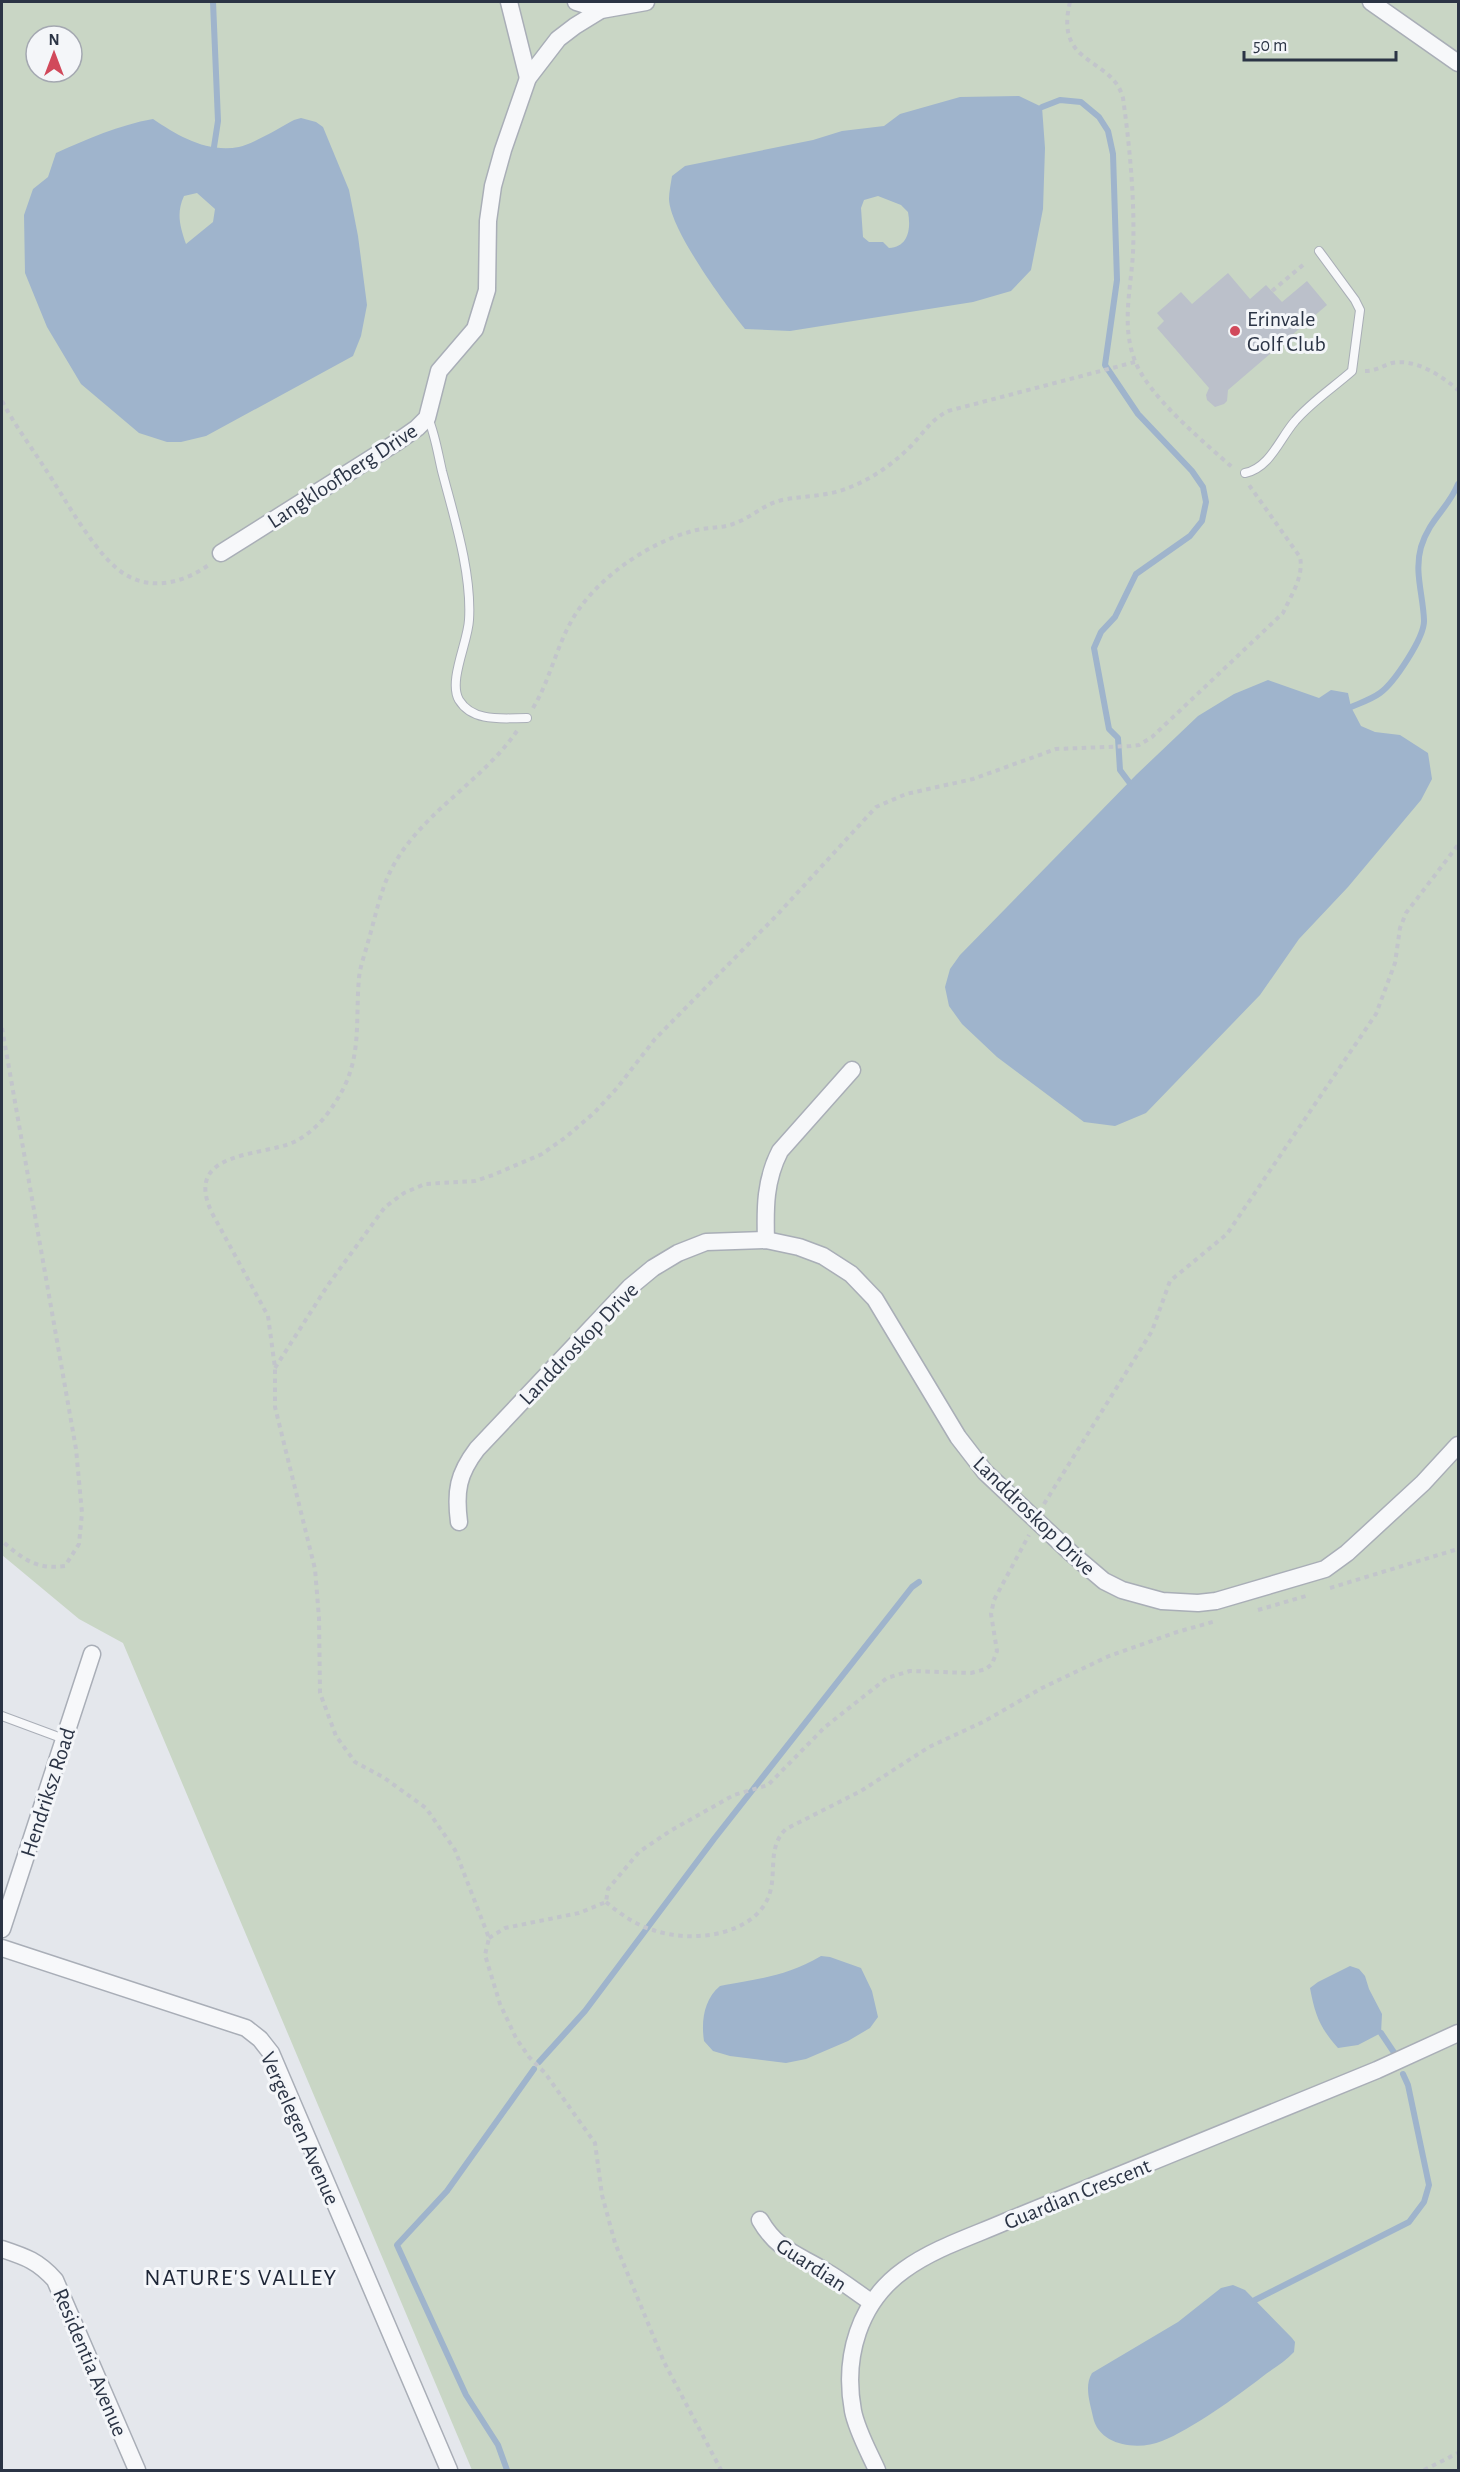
<svg xmlns="http://www.w3.org/2000/svg" width="1460" height="2472" font-family="'Alegreya Sans',sans-serif">
<rect width="100%" height="100%" fill="#e4e7ec"/>
<path fill="#c9d6c5" fill-rule="evenodd" d="M 2,2 L 1458,2 L 1458,2470 L 472,2470 L 123,1643 L 79,1619 L 2,1555 ZM 36,36 L 72,36 L 72,72 L 36,72 Z"/>
<g fill="#9fb4cc" fill-rule="evenodd">
<path d="M 1019,96 L 1042,107 L 1045,148 L 1043,209 L 1031,270 L 1011,291 L 973,302 L 790,331 L 745,329 C 725,304 670,230 669,199 C 669,192 671,183 672,176 L 685,166 L 813,140 L 842,131 L 884,126 L 900,114 L 960,97 ZM 878,196 L 901,205 L 908,212 C 911,228 909,247 889,248 L 883,242 L 869,242 L 863,237 L 861,208 L 864,200 Z"/>
<path d="M 301,118 L 316,122 L 323,127 L 349,190 L 358,236 L 367,305 L 361,336 L 353,356 L 206,436 L 181,442 L 167,442 L 139,433 L 81,384 L 47,327 L 25,273 L 24,215 L 33,189 L 48,177 L 56,153 C 87,139 119,125 153,119 C 178,136 207,153 239,147 C 253,144 281,127 294,120 ZM 197,193 L 215,209 L 213,222 L 186,244 C 180,227 176,213 184,196 Z"/>
<path d="M 1268,680 L 1319,698 L 1331,690 L 1348,693 L 1351,707 L 1361,726 L 1375,732 L 1400,735 L 1428,753 L 1432,779 L 1421,800 L 1348,887 L 1299,939 L 1260,995 L 1146,1113 L 1115,1126 L 1084,1122 L 997,1057 L 962,1024 L 949,1006 L 945,987 L 950,969 L 960,955 L 1136,775 L 1198,716 L 1234,694 Z"/>
<path d="M 821,1956 L 830,1957 L 861,1968 L 872,1991 L 878,2017 L 870,2028 L 848,2041 L 806,2059 L 786,2063 L 730,2056 L 713,2051 L 704,2041 C 701,2021 704,1999 720,1986 C 760,1978 785,1977 821,1956 Z"/>
<path d="M 1350,1966 L 1359,1969 L 1365,1976 L 1369,1989 L 1382,2014 L 1381,2033 L 1358,2045 L 1338,2048 C 1320,2028 1315,2015 1310,1988 L 1318,1982 Z"/>
<path d="M 1233,2285 L 1245,2290 L 1292,2338 L 1295,2342 L 1294,2352 C 1285,2362 1272,2369 1262,2377 C 1236,2397 1192,2429 1162,2441 C 1138,2451 1099,2446 1093,2417 C 1090,2403 1084,2386 1092,2373 L 1178,2322 L 1221,2288 Z"/>
</g>
<g fill="none" stroke-linecap="round" stroke-linejoin="round">
<g stroke="#9fb4cc" stroke-width="6">
<path d="M 213,2 L 218,121 L 214,147"/>
<path d="M 1042,107 L 1060,100 L 1081,102 L 1099,117 L 1108,131 L 1113,154 L 1117,280 L 1105,365 L 1138,414 L 1192,471 L 1203,487 L 1206,502 L 1202,521 L 1190,536 L 1136,574 L 1115,617 L 1101,632 L 1094,648 L 1109,729 L 1118,738 L 1120,770 L 1129,782"/>
<path d="M 1351,707 C 1360,703 1372,699 1380,693 C 1394,683 1425,637 1424,620 C 1423,594 1414,572 1421,547 C 1430,518 1448,509 1458,484"/>
<path d="M 1381,2033 L 1395,2054"/>
<path d="M 539,2062 L 585,2011 L 714,1839 L 912,1587 L 919,1582"/>
<path d="M 1255,2300 L 1409,2222 L 1424,2202 L 1429,2185 L 1408,2085 L 1403,2074"/>
<path d="M 507,2470 L 498,2445 L 466,2395 L 397,2245 L 447,2191 L 534,2069"/>
</g>
</g>
<path fill="#bbc0ca" d="M 1228,273 L 1250,299 L 1266,285 L 1282,302 L 1307,281 L 1327,305 L 1228,390 L 1227,401 L 1224,404 L 1215,407 L 1207,400 L 1206,395 L 1209,388 L 1157,328 L 1164,321 L 1157,313 L 1181,292 L 1192,304 Z"/>
<g fill="none" stroke-linecap="round" stroke-linejoin="round">
<defs>
<g id="lane">
<path d="M 428,418 C 435,434 438,454 442,471 C 454,517 472,573 469,620 C 468,642 448,681 459,700 C 473,723 504,718 527,718"/>
<path d="M 1245,473 C 1270,468 1280,438 1295,421 C 1311,402 1334,387 1352,371 L 1360,310 L 1355,300 L 1319,251"/>
<path d="M 2,1716 L 64,1739"/>
</g>
<g id="street">
<path d="M 509,2 L 528,78"/>
<path d="M 576,2 L 601,10"/>
<path d="M 1371,2 L 1458,63"/>
<path d="M 221,553 L 397,442 L 417,428 L 427,418 L 439,371 L 475,329 L 487,290 L 488,221 L 493,186 L 503,150 L 528,78 L 558,39 L 575,26 L 601,10 L 646,2"/>
<path d="M 766,1240 C 765,1208 765,1180 780,1151 L 852,1070"/>
<path d="M 459,1522 C 455,1491 458,1474 477,1449 L 630,1287 L 653,1268 L 678,1253 L 706,1242 L 766,1240 L 799,1247 L 823,1256 L 851,1274 L 875,1299 L 958,1437 L 985,1472 L 1071,1553 L 1104,1581 L 1122,1590 L 1162,1601 L 1198,1603 L 1216,1601 L 1325,1569 L 1347,1553 L 1423,1483 L 1458,1445"/>
<path d="M 2,1929 L 92,1654"/>
<path d="M 2,1948 L 246,2028 L 260,2039 L 271,2053 L 449,2470"/>
<path d="M 760,2220 C 777,2250 797,2254 825,2271 C 841,2280 856,2292 871,2302"/>
<path d="M 2,2249 C 26,2257 38,2261 55,2280 L 137,2470"/>
<path d="M 877,2470 C 869,2452 857,2431 853,2411 C 843,2357 859,2302 904,2270 C 934,2248 973,2236 1007,2221 L 1377,2070 L 1458,2033"/>
</g>
</defs>
<use href="#lane" stroke="#a9aeb7" stroke-width="10"/>
<use href="#street" stroke="#a9aeb7" stroke-width="19"/>
<g stroke="#c2c5cb" stroke-width="4" stroke-dasharray="4.5 4.5" stroke-linecap="butt">
<path d="M 1070,2 C 1054,67 1112,56 1123,98 C 1130,148 1135,202 1133,253 C 1131,289 1121,325 1135,361 C 1149,397 1204,442 1233,468"/>
<path d="M 1272,291 L 1303,265"/>
<path d="M 1365,371 C 1376,371 1382,366 1392,363 C 1415,358 1442,376 1458,390"/>
<path d="M 2,401 C 14,424 30,445 44,467 C 64,496 97,560 128,576 C 155,591 187,581 210,564"/>
<path d="M 533,708 C 552,677 557,640 579,609 C 604,574 648,544 689,532 C 703,527 719,529 733,524 C 751,518 764,504 782,500 C 807,495 829,497 853,486 C 875,477 895,462 912,445 C 924,432 932,419 948,411 L 1135,362"/>
<path d="M 517,731 C 479,786 412,817 386,881 C 378,901 374,922 368,942 C 365,954 360,966 359,978 C 355,1023 363,1061 336,1101 C 326,1118 312,1133 294,1142 C 261,1157 182,1150 212,1213 L 268,1316 L 275,1368 L 275,1407 L 315,1569 L 319,1618 L 320,1693 L 336,1736 L 355,1762 L 383,1777 L 426,1808 L 455,1850 L 489,1938 L 485,1955 L 500,2004 L 516,2038 L 529,2057 L 545,2073 L 595,2143 L 602,2195 L 615,2243 L 664,2362 L 721,2470"/>
<path d="M 2,1028 L 76,1449 L 82,1513 L 79,1544 L 65,1566 C 36,1570 23,1559 2,1541"/>
<path d="M 275,1368 L 328,1285 L 385,1207 L 404,1193 L 425,1184 L 475,1181 L 493,1175 L 542,1154 L 566,1137 L 595,1112 L 617,1088 L 655,1039 L 777,915 L 876,807 L 906,794 L 973,779 L 1056,749 L 1131,746 L 1139,745 L 1152,737 L 1283,613 C 1291,595 1304,577 1300,557 L 1249,485"/>
<path d="M 1044,1504 L 1152,1331 L 1170,1281 L 1227,1234 L 1376,1014 L 1395,963 L 1400,928 L 1406,913 L 1458,845"/>
<path d="M 1330,1588 L 1458,1549"/>
<path d="M 1258,1610 L 1306,1596"/>
<path d="M 606,1902 C 620,1914 636,1925 653,1930 C 689,1943 751,1937 768,1898 C 778,1875 766,1848 786,1829 L 861,1791 L 929,1747 L 985,1721 L 1042,1688 L 1109,1656 L 1177,1632 L 1216,1621"/>
<path d="M 489,1938 L 505,1928 L 579,1913 L 606,1902 L 608,1889 L 639,1852 L 670,1831 L 734,1795 L 768,1785 L 825,1727 L 887,1678 L 910,1671 L 971,1673 L 986,1669 L 992,1664 L 997,1651 L 991,1614 L 994,1600 L 1029,1535"/>
<path d="M 1424,2470 L 1458,2453"/>
</g>
<use href="#lane" stroke="#f7f8fa" stroke-width="8"/>
<use href="#street" stroke="#f7f8fa" stroke-width="16"/>
</g>
<circle fill="#d1495b" stroke="#f4f6f9" stroke-width="2" cx="1235" cy="331" r="6"/>
<g text-anchor="middle" stroke-width="6" stroke-linejoin="round" paint-order="stroke">
<g font-size="22" fill="#2b3445" stroke="#f4f6f9" text-anchor="start">
<text x="1247" y="326">Erinvale<tspan x="1247" dy="25">Golf Club</tspan></text>
</g>
<g font-size="22" fill="#2b3445" stroke="#f4f6f9">
<text transform="translate(342 475) rotate(-33)" y="8">Langkloofberg Drive</text>
<text transform="translate(578 1343) rotate(-46)" y="8">Landdroskop Drive</text>
<text transform="translate(1035 1515) rotate(44)" y="8">Landdroskop Drive</text>
<text transform="translate(47 1792) rotate(-72)" y="8">Hendriksz Road</text>
<text transform="translate(301 2128) rotate(66)" y="8">Vergelegen Avenue</text>
<text transform="translate(1077 2193) rotate(-22)" y="8">Guardian Crescent</text>
<text transform="translate(812 2264) rotate(33)" y="8">Guardian</text>
<text transform="translate(91 2362) rotate(67)" y="8">Residentia Avenue</text>
</g>
<g font-size="24" letter-spacing="1.5" fill="#1d2536" stroke="#f4f6f9">
<text x="241" y="2285">NATURE'S VALLEY</text>
</g>
</g>
<rect width="1460" height="2472" fill="none" stroke="#2b3445" stroke-width="6"/>
<g transform="translate(54 54)"><circle r="28" fill="#f4f6f9" stroke="#a4a8b1" stroke-width="1.5"/>
<path d="M0-4.5L10 22L0 15L-10 22Z" fill="#d1495b"/>
<text y="-9" font-size="16" font-weight="bold" text-anchor="middle" fill="#2b3445">N</text>
</g>
<path d="M1244 51v9h152v-9" fill="none" stroke="#2b3445" stroke-width="3"/>
<text x="1253" y="51" font-size="18" fill="#2b3445" stroke="#f4f6f9" stroke-width="4.5" paint-order="stroke">50 m</text>
</svg>
